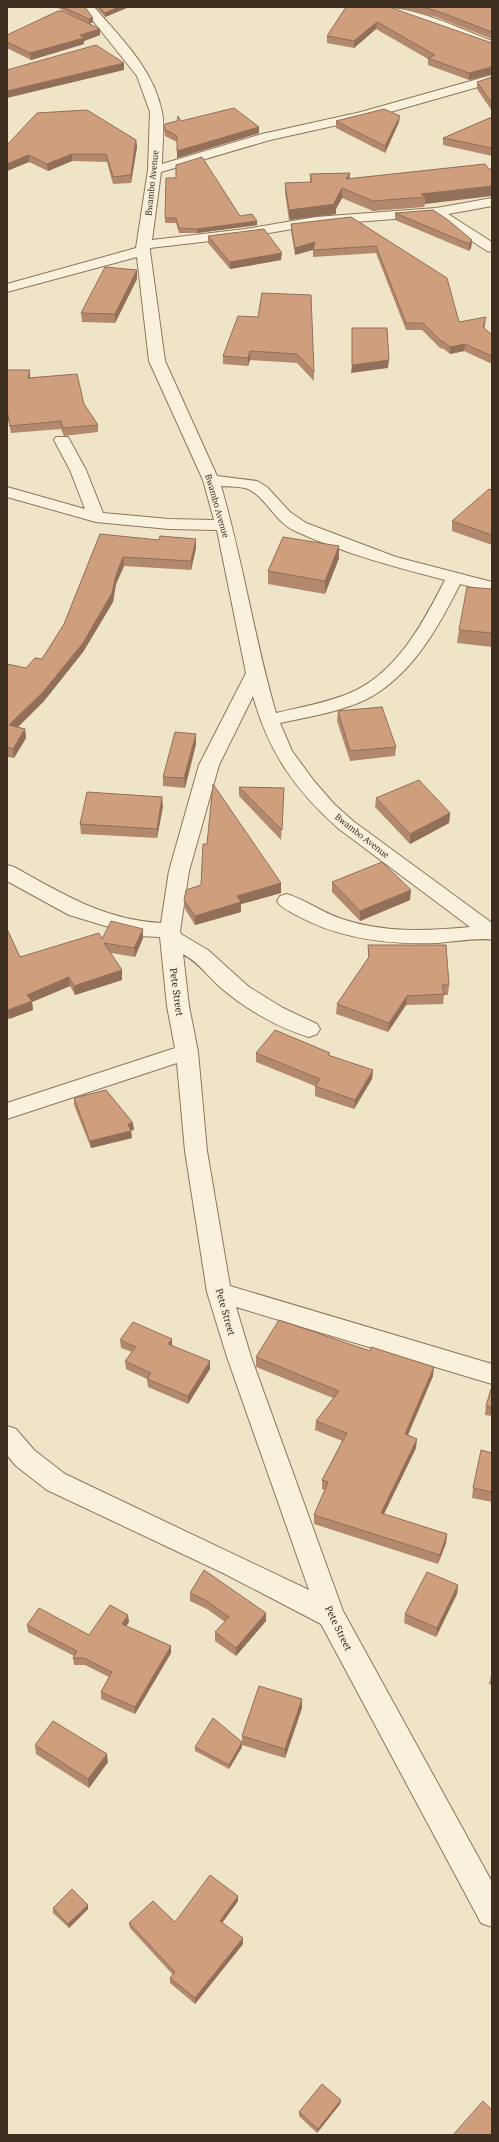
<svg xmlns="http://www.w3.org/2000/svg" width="499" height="2142" font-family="'PT Serif',serif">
<rect width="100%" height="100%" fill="#f0e4c8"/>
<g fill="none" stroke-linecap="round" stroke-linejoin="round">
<defs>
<g id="street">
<path d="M 82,7 L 94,7 C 121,38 154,70 162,112 C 165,127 162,148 162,164 L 262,134 L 361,112 L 492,75 L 492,83 L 369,118 L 270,140 L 161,172 L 152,240 L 245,229 L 316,217 L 436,208 L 492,198 L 492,206 L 448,214 L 492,242 L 492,252 L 487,251 L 433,216 L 316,225 L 245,237 L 150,248 L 150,251 L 165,361 L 217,476 L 257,481 L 267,487 L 290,512 L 306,523 L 396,557 L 492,582 L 492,592 L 460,584 C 438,628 411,677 365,700 C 339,712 308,717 280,723 L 292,751 L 314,781 L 334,804 L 353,821 L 492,923 L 492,940 C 481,937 451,942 438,943 C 390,945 339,939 296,915 C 289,911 281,908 277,901 L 280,896 L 287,894 C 306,900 323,913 342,919 C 383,933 428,931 470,927 L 339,829 C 295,790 269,753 253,696 L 219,765 L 189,871 L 180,931 L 181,934 L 208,950 L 249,987 L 283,1008 L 317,1024 L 320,1029 L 317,1034 L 309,1037 C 278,1028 244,1008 220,987 C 207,975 198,962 183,954 L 189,1006 L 198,1052 L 207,1151 L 230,1286 L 492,1364 L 492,1384 L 236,1307 L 251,1357 L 343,1611 L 492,1882 L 492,1927 L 481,1923 L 321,1624 L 225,1574 L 47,1490 L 16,1466 L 7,1455 L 7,1426 L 16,1429 L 34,1450 L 65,1474 L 309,1590 L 227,1357 L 207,1292 L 185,1151 L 177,1063 L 7,1119 L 7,1103 L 175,1048 L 167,1006 L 160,937 L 139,936 L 69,915 L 7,881 L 7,865 L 14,867 C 63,894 104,920 161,923 L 169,871 L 199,765 L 246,673 L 217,530 L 169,529 L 96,522 L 7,497 L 7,487 L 85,509 L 70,470 L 54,440 L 56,437 L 68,437 L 86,470 L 103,513 L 169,519 L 214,520 L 203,480 L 149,361 L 137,257 L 7,292 L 7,284 L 136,248 L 148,170 L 150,112 L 137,76 ZM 221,486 C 229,487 240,486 248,489 C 266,497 275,522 295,531 C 343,553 394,567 445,580 C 423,623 397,673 350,693 C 326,703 301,707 276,713 C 254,638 243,561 221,486 Z"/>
<path d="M 377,7 C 416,7 456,27 492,41 L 492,49 L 437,28 L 379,9 Z"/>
</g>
</defs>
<use href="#street" stroke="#8d765c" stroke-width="2"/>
<use href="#street" fill="#faf1dc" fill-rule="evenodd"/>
</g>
<g fill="#b2896c">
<path d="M 58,7 L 85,7 L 93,18 L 93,22 L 89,24 L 58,8 Z"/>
<path d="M 96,7 L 129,7 L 105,17 Z"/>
<path d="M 346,7 L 492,43 L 492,74 L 469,80 L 428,65 L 428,59 L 376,29 L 354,48 L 327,43 L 327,36 Z"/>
<path d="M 394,7 L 492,7 L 492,39 L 436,17 Z"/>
<path d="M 100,29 L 100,35 L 84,41 L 84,44 L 31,60 L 7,48 L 7,35 Z"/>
<path d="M 492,77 L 492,111 L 477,89 L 477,82 Z"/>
<path d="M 492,117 L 492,156 L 443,145 L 443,138 Z"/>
<path d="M 181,121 L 259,127 L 259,133 L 177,158 L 177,142 L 165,136 L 164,129 Z"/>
<path d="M 336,121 L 399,122 L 385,153 L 336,128 Z"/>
<path d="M 136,140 L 137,147 L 131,183 L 113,184 L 107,162 L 72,161 L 48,171 L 29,162 L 7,171 L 7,145 Z"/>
<path d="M 485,164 L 425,204 L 424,207 L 373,211 L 342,198 L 336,209 L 336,214 L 289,220 L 285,193 L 285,183 L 310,182 L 310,174 L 350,173 L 350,179 Z"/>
<path d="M 176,178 L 240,216 L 257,225 L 197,233 L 179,233 L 176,223 L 165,223 L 165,218 Z"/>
<path d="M 395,213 L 472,240 L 471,248 L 469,251 L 395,220 Z"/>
<path d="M 351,217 L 459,322 L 485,324 L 484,328 L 491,334 L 492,334 L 492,364 L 464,351 L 450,354 L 444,349 L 440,348 L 422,330 L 406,330 L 376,253 L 313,257 L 313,250 L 295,255 L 291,231 L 291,224 Z"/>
<path d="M 208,236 L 281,260 L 230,269 L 208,243 Z"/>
<path d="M 137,270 L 137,279 L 115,323 L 82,322 L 81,313 Z"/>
<path d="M 262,293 L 314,372 L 314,381 L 297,363 L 250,360 L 248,366 L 223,364 L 223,356 L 258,317 Z"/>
<path d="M 7,370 L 30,378 L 84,404 L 98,425 L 98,432 L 64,436 L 61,429 L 11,433 L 7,415 Z"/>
<path d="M 492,490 L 492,545 L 452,531 L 452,521 Z"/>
<path d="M 100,534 L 196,548 L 191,570 L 124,566 L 116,584 L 113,602 L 83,652 L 44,701 L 18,727 L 25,729 L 26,738 L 14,758 L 7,757 L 7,664 L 26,668 L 42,659 L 64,624 Z"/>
<path d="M 339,546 L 339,558 L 325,594 L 268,584 L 268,571 Z"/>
<path d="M 492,589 L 492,647 L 457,643 L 459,630 Z"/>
<path d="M 338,711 L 396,747 L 395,756 L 350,761 L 337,721 Z"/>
<path d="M 196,734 L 196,744 L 185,788 L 163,786 L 163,777 Z"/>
<path d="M 239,787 L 284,788 L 281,840 L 239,796 Z"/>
<path d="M 376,798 L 450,813 L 449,823 L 410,844 L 375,807 Z"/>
<path d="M 163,806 L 157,838 L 81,834 L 80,824 Z"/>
<path d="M 332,882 L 410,900 L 360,921 L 332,892 Z"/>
<path d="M 281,893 L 241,904 L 241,912 L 195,925 L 185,909 L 184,900 Z"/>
<path d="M 7,929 L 20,957 L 102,939 L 143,929 L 143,938 L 135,957 L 111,953 L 122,980 L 75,995 L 70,986 L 32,1002 L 33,1010 L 9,1019 L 7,1017 Z"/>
<path d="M 368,945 L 449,985 L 448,995 L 444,995 L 443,1004 L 406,1005 L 388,1032 L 336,1014 L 337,1004 L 368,958 Z"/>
<path d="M 256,1053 L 330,1056 L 373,1070 L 372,1079 L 354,1109 L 315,1096 L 315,1086 L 256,1062 Z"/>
<path d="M 74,1098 L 134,1130 L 131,1130 L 132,1138 L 91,1148 L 74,1105 Z"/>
<path d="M 172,1339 L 172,1345 L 210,1369 L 188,1404 L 148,1387 L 147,1379 L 126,1369 L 125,1361 L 132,1352 L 121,1348 L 120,1340 Z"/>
<path d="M 256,1357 L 433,1376 L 408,1435 L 416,1448 L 384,1514 L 447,1534 L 446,1543 L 438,1564 L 314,1524 L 314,1515 L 325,1490 L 322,1489 L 322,1480 L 342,1441 L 315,1430 L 316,1421 L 333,1398 L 256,1367 Z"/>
<path d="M 492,1386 L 492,1416 L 485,1415 L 486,1406 Z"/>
<path d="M 492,1453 L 492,1502 L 472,1498 L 473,1488 Z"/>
<path d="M 458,1585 L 457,1594 L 436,1637 L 404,1623 L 405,1614 Z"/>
<path d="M 190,1593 L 266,1613 L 266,1621 L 236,1656 L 215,1641 L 215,1632 L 225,1622 L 207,1609 L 190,1601 Z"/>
<path d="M 129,1622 L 126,1626 L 171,1646 L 171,1653 L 135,1714 L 101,1699 L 101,1692 L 109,1677 L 85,1665 L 74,1665 L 73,1658 L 74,1656 L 28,1632 L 27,1625 L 89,1635 Z"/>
<path d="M 492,1672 L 492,1685 L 489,1684 Z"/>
<path d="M 302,1699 L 302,1708 L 285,1758 L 242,1745 L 242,1747 L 229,1769 L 195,1751 L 195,1747 L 242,1742 L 242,1736 Z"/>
<path d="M 35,1745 L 108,1762 L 89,1788 L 36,1754 Z"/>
<path d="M 238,1896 L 238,1901 L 222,1923 L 243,1938 L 243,1944 L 195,2004 L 170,1983 L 170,1978 L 173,1975 L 130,1928 L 129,1923 L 175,1922 Z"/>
<path d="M 53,1908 L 88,1909 L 69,1928 L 53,1913 Z"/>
<path d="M 341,2100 L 340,2104 L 317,2133 L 299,2116 L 299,2112 Z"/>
</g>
<g fill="#916f58">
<path d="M 119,7 L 129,7 L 105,17 L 105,13 Z"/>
<path d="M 93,18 L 93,22 L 89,24 L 89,19 Z"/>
<path d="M 377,22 L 376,29 L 354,48 L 354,41 Z"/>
<path d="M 100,29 L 100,35 L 84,41 L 84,44 L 31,60 L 30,53 Z"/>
<path d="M 124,63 L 124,70 L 7,98 L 7,91 Z"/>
<path d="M 492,67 L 492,74 L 469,80 L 469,73 Z"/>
<path d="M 400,116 L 399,122 L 385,153 L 385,146 Z"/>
<path d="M 259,127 L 259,133 L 177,158 L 177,151 Z"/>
<path d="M 136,140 L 137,147 L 131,183 L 131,175 Z"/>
<path d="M 72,154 L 72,161 L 48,171 L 47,164 Z"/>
<path d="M 29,155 L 29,162 L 7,171 L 7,164 Z"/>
<path d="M 350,173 L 349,183 L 346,179 Z"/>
<path d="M 492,186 L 492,196 L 425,204 L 425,197 L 421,194 Z"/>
<path d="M 342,188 L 342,198 L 336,209 L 336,214 L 289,220 L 289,210 L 334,203 Z"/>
<path d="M 257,221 L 257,225 L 197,233 L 197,229 Z"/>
<path d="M 472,240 L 471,248 L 469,251 L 469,244 Z"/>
<path d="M 315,242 L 315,249 L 295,255 L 295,248 Z"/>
<path d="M 282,253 L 281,260 L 230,269 L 230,262 Z"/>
<path d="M 137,270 L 137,279 L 115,323 L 115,314 Z"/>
<path d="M 486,317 L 485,324 L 483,334 L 483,327 Z"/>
<path d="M 465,344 L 464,351 L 450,354 L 450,347 Z"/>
<path d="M 250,351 L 250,360 L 248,366 L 248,358 Z"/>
<path d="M 389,360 L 388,368 L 351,373 L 352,365 Z"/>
<path d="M 30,370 L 30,378 L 28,378 Z"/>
<path d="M 196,539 L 196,548 L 191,570 L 191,561 Z"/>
<path d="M 339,546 L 339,558 L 325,594 L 325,581 Z"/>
<path d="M 123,557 L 124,566 L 116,584 L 113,602 L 83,652 L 44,701 L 10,735 L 9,725 L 116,575 Z"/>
<path d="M 25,729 L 26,738 L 14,758 L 13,749 Z"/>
<path d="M 196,734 L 196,744 L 185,788 L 184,778 Z"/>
<path d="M 162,797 L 163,806 L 157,838 L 157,829 Z"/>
<path d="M 450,813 L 449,823 L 410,844 L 410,834 Z"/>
<path d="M 281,883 L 281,893 L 241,904 L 241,912 L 195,925 L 195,916 L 237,896 Z"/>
<path d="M 411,890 L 410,900 L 360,921 L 360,911 Z"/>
<path d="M 143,929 L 143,938 L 135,957 L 134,948 Z"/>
<path d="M 122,970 L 122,980 L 75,995 L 74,986 Z"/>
<path d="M 69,977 L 70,986 L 32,1002 L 33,1010 L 9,1019 L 8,1010 L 27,995 Z"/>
<path d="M 407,996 L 406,1005 L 388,1032 L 389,1023 Z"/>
<path d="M 373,1070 L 372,1079 L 354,1109 L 355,1100 Z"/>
<path d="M 133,1123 L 134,1130 L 129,1131 L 128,1124 Z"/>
<path d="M 131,1131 L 132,1138 L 91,1148 L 90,1141 Z"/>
<path d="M 172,1339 L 172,1347 L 168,1344 Z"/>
<path d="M 210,1361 L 210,1369 L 188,1404 L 188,1396 Z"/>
<path d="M 434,1367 L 433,1376 L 404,1444 L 405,1434 Z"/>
<path d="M 417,1439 L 416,1448 L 380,1522 L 381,1513 Z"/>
<path d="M 447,1534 L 446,1543 L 438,1564 L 440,1555 Z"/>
<path d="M 458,1585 L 457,1594 L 436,1637 L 437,1628 Z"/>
<path d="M 266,1613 L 266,1621 L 236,1656 L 236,1648 Z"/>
<path d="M 128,1615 L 129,1622 L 123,1631 L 122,1624 Z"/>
<path d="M 171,1646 L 171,1653 L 135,1714 L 135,1707 Z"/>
<path d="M 302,1699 L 302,1708 L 285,1758 L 285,1749 Z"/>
<path d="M 242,1742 L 242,1747 L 229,1769 L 229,1765 Z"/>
<path d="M 107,1754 L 108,1762 L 89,1788 L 88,1779 Z"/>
<path d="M 238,1896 L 238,1901 L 220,1926 L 220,1921 Z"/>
<path d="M 88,1905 L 88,1909 L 69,1928 L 68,1924 Z"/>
<path d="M 243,1938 L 243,1944 L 195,2004 L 195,1998 Z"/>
<path d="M 341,2100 L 340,2104 L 317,2133 L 318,2129 Z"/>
</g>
<g fill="#cf9f7d" stroke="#916f58">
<path d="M 63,7 L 85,7 L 93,18 L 89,19 Z"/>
<path d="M 99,7 L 119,7 L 105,13 Z"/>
<path d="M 346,7 L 389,7 L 492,43 L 492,67 L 469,73 L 428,58 L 435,55 L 377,22 L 354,41 L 327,36 Z"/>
<path d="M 422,7 L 492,7 L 492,32 L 437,11 Z"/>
<path d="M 58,11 L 62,11 L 100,29 L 80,35 L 84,38 L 30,53 L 7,42 L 7,35 Z"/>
<path d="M 96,45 L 124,63 L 7,91 L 7,70 Z"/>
<path d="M 492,77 L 492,103 L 477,82 Z"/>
<path d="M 234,108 L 259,127 L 177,151 L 177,136 L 164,129 L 165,124 L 177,121 L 178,116 L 181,121 Z"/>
<path d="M 384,109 L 400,116 L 385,146 L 336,121 Z"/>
<path d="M 87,110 L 136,140 L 131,175 L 113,177 L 106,154 L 72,154 L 47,164 L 29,155 L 7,164 L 7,145 L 37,113 Z"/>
<path d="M 492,117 L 492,148 L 443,138 Z"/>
<path d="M 202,157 L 240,216 L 252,214 L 257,221 L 197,229 L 179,228 L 176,218 L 165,218 L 166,178 L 176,178 L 176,165 Z"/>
<path d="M 485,164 L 489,169 L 492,169 L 492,186 L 421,194 L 425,197 L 373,201 L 342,188 L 334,203 L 336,204 L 289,210 L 285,183 L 312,182 L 310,174 L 350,173 L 346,179 Z"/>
<path d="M 433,210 L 448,220 L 472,240 L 469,244 L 395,213 Z"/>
<path d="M 351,217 L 447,278 L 459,322 L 486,317 L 483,327 L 491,334 L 492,334 L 492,356 L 465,344 L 450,347 L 444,342 L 441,341 L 423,323 L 406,323 L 376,246 L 313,250 L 315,242 L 295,248 L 291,224 Z"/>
<path d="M 264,229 L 282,253 L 230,262 L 208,236 Z"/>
<path d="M 105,267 L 137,270 L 115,314 L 81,313 Z"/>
<path d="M 262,293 L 311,295 L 314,372 L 297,354 L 250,351 L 248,358 L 223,356 L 238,316 L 258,317 Z"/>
<path d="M 352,328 L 387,328 L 389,360 L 352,365 Z"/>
<path d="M 7,370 L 30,370 L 28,378 L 77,374 L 84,404 L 98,425 L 63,428 L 61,421 L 10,426 L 7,410 Z"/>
<path d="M 489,489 L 492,490 L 492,535 L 452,521 Z"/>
<path d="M 100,534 L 159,540 L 160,536 L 196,539 L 191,561 L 123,557 L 116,575 L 112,593 L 83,643 L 43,692 L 9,725 L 25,729 L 13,749 L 7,747 L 7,664 L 26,668 L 35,658 L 42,659 L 64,624 Z"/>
<path d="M 283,537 L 339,546 L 325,581 L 268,571 Z"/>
<path d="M 467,587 L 492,589 L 492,633 L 459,630 Z"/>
<path d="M 382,707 L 396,747 L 350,751 L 338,711 Z"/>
<path d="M 175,732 L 196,734 L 184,778 L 163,777 Z"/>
<path d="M 419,780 L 450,813 L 410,834 L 376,798 Z"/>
<path d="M 213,784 L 281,883 L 237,896 L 241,902 L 195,916 L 184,900 L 186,890 L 201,885 L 203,844 L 207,844 Z"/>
<path d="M 239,787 L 284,788 L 282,830 Z"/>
<path d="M 87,792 L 162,797 L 157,829 L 80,824 Z"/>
<path d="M 382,862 L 411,890 L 360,911 L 332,882 Z"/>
<path d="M 111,921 L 143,929 L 134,948 L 104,943 L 122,970 L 74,986 L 69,977 L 27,995 L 32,1001 L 8,1010 L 7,1009 L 7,929 L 20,957 L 99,933 L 102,939 Z"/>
<path d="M 368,945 L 446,945 L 449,985 L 442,985 L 444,994 L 407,996 L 389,1023 L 337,1004 L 369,957 Z"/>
<path d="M 275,1030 L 330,1053 L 328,1055 L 373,1070 L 355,1100 L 315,1086 L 320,1079 L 256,1053 Z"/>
<path d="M 106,1090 L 133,1123 L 128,1124 L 131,1131 L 90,1141 L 74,1098 Z"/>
<path d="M 279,1320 L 370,1351 L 371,1347 L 434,1367 L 405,1434 L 417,1439 L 381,1513 L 447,1534 L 440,1555 L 314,1515 L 328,1482 L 322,1480 L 347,1433 L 316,1421 L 339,1391 L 256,1357 Z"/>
<path d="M 133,1322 L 172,1339 L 168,1344 L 210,1361 L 188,1396 L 147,1379 L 151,1373 L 125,1361 L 136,1347 L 120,1340 Z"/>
<path d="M 492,1386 L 492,1407 L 486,1406 Z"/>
<path d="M 481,1450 L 492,1453 L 492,1492 L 473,1488 Z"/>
<path d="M 204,1570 L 266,1613 L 236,1648 L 215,1632 L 229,1617 L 207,1601 L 190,1593 Z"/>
<path d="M 427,1572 L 458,1585 L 437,1628 L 405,1614 Z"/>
<path d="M 110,1605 L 128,1615 L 122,1624 L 171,1646 L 135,1707 L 101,1692 L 112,1672 L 84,1658 L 73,1658 L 77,1651 L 27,1625 L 39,1608 L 89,1635 Z"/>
<path d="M 259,1686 L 302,1699 L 285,1749 L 242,1736 Z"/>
<path d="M 213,1718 L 242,1742 L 229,1765 L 195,1747 Z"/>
<path d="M 53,1721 L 107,1754 L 88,1779 L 35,1745 Z"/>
<path d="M 210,1875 L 238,1896 L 220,1921 L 243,1938 L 195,1998 L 170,1978 L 175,1972 L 129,1923 L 153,1901 L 175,1922 Z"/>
<path d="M 72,1889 L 88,1905 L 68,1924 L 53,1908 Z"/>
<path d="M 322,2084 L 341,2100 L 318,2129 L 299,2112 Z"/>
<path d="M 483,2101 L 492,2110 L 492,2135 L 453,2135 Z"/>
</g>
<g text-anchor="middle" stroke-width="3" stroke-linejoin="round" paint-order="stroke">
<g font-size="9" fill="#3d2e20" stroke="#f7eed8">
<text transform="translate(152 183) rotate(-84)" y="3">Bwambo Avenue</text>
<text transform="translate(217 506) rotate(74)" y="3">Bwambo Avenue</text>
<text transform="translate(362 836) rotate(38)" y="3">Bwambo Avenue</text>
</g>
<g font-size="10" fill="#3d2e20" stroke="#f7eed8">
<text transform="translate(177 992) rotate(82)" y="4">Pete Street</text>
<text transform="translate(226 1312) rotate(74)" y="4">Pete Street</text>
<text transform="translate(339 1628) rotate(64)" y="4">Pete Street</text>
</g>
</g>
<rect width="499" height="2142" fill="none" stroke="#3d2e20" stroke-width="16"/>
</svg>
